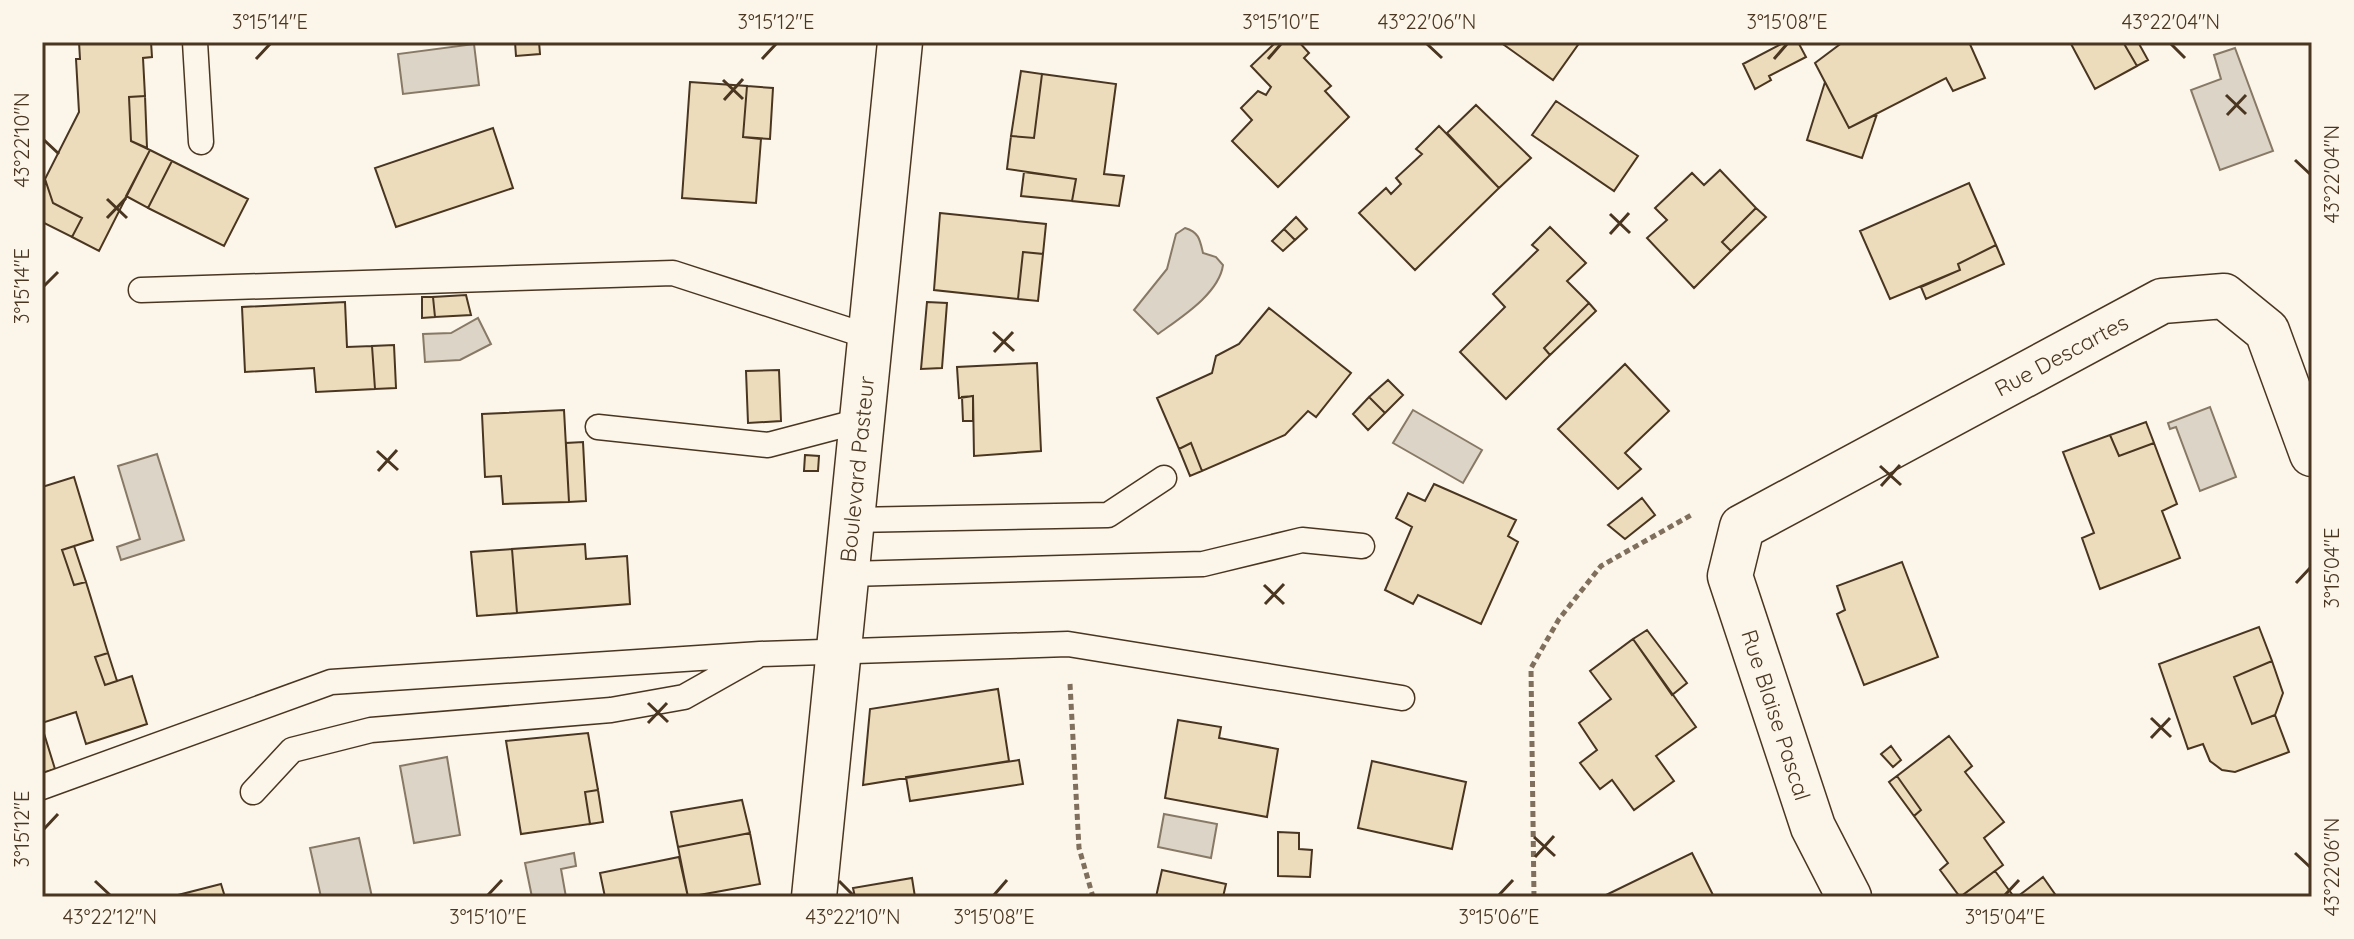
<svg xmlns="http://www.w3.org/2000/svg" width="2354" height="939" viewBox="0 0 2354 939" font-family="Quicksand,sans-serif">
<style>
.water{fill:#dcd4c6;stroke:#887966;stroke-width:2}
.building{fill:#ecdcbc;stroke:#4a3520;stroke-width:2}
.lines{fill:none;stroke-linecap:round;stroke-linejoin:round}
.service-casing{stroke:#4a3520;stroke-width:27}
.minor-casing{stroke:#4a3520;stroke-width:47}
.tertiary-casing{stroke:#4a3520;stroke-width:47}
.path{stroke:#7f6f5c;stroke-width:5;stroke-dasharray:6 4;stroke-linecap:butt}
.service{stroke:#fbf6e9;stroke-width:24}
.minor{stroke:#fbf6e9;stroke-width:44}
.tertiary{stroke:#fbf6e9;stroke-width:44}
.ticks{fill:none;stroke:#4a3520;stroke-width:3}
.labels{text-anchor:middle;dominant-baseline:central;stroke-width:6;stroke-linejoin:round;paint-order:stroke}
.street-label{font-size:22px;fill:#4a3520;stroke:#fbf6e9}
.neatline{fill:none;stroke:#4a3520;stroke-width:3}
.ticks-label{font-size:20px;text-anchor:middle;fill:#4a3520}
</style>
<rect width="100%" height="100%" fill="#fbf6e9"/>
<!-- water -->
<path class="water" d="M 474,44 L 479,85 L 403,94 L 398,54 Z
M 2235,48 L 2273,151 L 2220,170 L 2191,90 L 2221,79 L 2214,55 Z
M 1185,228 C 1199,232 1200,240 1203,253 L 1216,257 L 1223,265 C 1219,294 1180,318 1158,334 L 1134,310 L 1167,269 L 1176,234 Z
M 478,318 L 491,344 L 460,360 L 425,362 L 423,334 L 451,333 Z
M 2210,407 L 2236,477 L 2200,491 L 2176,427 L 2170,429 L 2168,423 Z
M 1413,410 L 1482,450 L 1463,483 L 1393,443 Z
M 157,454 L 184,540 L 121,560 L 117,547 L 140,539 L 118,466 Z
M 447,757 L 460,835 L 414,843 L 400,766 Z
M 1164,814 L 1217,824 L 1211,858 L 1158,847 Z
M 359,838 L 372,897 L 321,897 L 310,848 Z
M 574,853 L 576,866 L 561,869 L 566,897 L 532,897 L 525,863 Z"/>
<!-- building -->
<path class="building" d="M 79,42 L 151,42 L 152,57 L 143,58 L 145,96 L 129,97 L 131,141 L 150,150 L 99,251 L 72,237 L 82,218 L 53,203 L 45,179 L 79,112 L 76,59 L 80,59 Z
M 515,42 L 539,42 L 540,54 L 516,56 Z
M 1276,42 L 1299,42 L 1309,53 L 1304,58 L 1331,86 L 1325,91 L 1349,117 L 1278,187 L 1232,141 L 1252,120 L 1241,108 L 1258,91 L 1266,95 L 1271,87 L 1251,66 Z
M 1500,42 L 1580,42 L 1553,80 Z
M 1785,42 L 1798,42 L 1806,57 L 1769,76 L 1771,80 L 1755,89 L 1743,64 Z
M 1843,42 L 1969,42 L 1985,78 L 1953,91 L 1946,78 L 1849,128 L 1815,63 Z
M 2070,42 L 2123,42 L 2137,66 L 2095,89 Z
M 2123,42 L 2138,42 L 2148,60 L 2137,66 Z
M 1021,71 L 1042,74 L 1034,138 L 1011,136 Z
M 1042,74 L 1116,84 L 1104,174 L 1124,176 L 1119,206 L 1072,201 L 1076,179 L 1007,169 L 1011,136 L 1034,138 Z
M 690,82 L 747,86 L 743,137 L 761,139 L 756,203 L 682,198 Z
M 1825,82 L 1849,128 L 1877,114 L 1862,158 L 1807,140 Z
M 747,86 L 773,88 L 770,139 L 743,137 Z
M 145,96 L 147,148 L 131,141 L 129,97 Z
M 1556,101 L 1638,156 L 1614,191 L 1532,135 Z
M 1476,105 L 1531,158 L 1499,188 L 1447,133 Z
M 1439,126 L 1499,188 L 1415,270 L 1359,213 L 1386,188 L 1391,194 L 1401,184 L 1396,178 L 1422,154 L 1416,149 Z
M 493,128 L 513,188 L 396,227 L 375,168 Z
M 150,150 L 172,161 L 148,208 L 126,196 Z
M 172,161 L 248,199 L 224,246 L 148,208 Z
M 1720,170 L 1756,208 L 1722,242 L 1731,251 L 1694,288 L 1647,238 L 1667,220 L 1655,208 L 1692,173 L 1704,185 Z
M 1024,172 L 1076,179 L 1072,201 L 1021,196 Z
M 45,179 L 53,203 L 82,218 L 72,237 L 42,222 Z
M 1969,183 L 1996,245 L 1958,264 L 1960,270 L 1890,299 L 1860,231 Z
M 1756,208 L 1766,217 L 1731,251 L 1722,242 Z
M 940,213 L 1046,224 L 1043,254 L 1023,252 L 1018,299 L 934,290 Z
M 1296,217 L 1307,229 L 1295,240 L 1284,229 Z
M 1550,227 L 1586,263 L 1567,281 L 1589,303 L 1544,348 L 1550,355 L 1506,399 L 1460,352 L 1505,307 L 1493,294 L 1538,250 L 1532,245 Z
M 1284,229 L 1295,240 L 1283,251 L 1272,241 Z
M 1996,245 L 2004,264 L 1926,299 L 1921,287 L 1960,270 L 1958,264 Z
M 1023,252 L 1043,254 L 1038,301 L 1018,299 Z
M 466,295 L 471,315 L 435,317 L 433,297 Z
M 422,297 L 433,297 L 435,317 L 422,318 Z
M 345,302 L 347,347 L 372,346 L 375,389 L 316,392 L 314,368 L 245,372 L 242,307 Z
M 927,302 L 947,303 L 942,368 L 921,369 Z
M 1589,303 L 1596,311 L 1550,355 L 1544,348 Z
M 1269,308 L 1351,373 L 1316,417 L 1308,411 L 1285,435 L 1202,471 L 1191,443 L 1179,449 L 1157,398 L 1212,373 L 1216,356 L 1239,344 Z
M 394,345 L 396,388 L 375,389 L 372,346 Z
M 1037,363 L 1041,451 L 974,456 L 973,396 L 959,398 L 957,367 Z
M 1625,364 L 1669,411 L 1625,453 L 1641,469 L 1618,489 L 1558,429 Z
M 779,370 L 781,421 L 748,423 L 746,371 Z
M 1388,380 L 1403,395 L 1385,413 L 1369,397 Z
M 973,396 L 973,421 L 963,421 L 962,397 Z
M 1369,397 L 1385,413 L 1368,430 L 1353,414 Z
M 564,410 L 569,502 L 503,504 L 501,476 L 485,477 L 482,414 Z
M 2146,422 L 2154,443 L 2119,456 L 2110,435 Z
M 2110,435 L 2119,456 L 2154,443 L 2177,504 L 2162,511 L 2180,558 L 2100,589 L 2082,538 L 2094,533 L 2063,452 Z
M 583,442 L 586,501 L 569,502 L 566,443 Z
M 1191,443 L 1202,471 L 1190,476 L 1179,449 Z
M 805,455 L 819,456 L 818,471 L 804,471 Z
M 74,477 L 93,540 L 62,550 L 74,585 L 86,582 L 108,653 L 95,657 L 105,685 L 132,676 L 147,724 L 86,744 L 76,712 L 42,723 L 42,487 Z
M 1434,484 L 1516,520 L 1508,536 L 1518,542 L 1481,624 L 1418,595 L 1413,604 L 1385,590 L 1412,527 L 1396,518 L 1408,493 L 1425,501 Z
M 1642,498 L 1655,515 L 1625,539 L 1608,525 Z
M 585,544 L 586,559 L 627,556 L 630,604 L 517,613 L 512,549 Z
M 74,546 L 86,582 L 74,585 L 62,550 Z
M 512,549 L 517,613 L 477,616 L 471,552 Z
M 1902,562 L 1938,657 L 1864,685 L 1837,614 L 1845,610 L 1837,586 Z
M 2259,627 L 2272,661 L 2234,677 L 2252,724 L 2275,715 L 2289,752 L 2235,772 L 2222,770 L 2210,761 L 2203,744 L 2188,749 L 2159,664 Z
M 1647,630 L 1687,683 L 1672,695 L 1633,639 Z
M 1633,639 L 1696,727 L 1656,756 L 1674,781 L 1634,810 L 1612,780 L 1600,789 L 1580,763 L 1597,750 L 1579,723 L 1611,699 L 1590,671 Z
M 108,653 L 117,681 L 105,685 L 95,657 Z
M 2272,661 L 2283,693 L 2275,715 L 2252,724 L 2234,677 Z
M 998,689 L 1009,761 L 863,785 L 870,709 Z
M 1178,720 L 1221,727 L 1219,738 L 1278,749 L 1267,817 L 1165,798 Z
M 42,727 L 55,769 L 42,773 Z
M 588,733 L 598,790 L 585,792 L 590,824 L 521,834 L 506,741 Z
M 1949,736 L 1972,766 L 1965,772 L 2004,822 L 1984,838 L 2003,865 L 1960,897 L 1940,870 L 1948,863 L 1914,816 L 1921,810 L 1897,776 Z
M 1891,746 L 1901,760 L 1893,767 L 1881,754 Z
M 1019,760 L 1023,784 L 910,801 L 906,777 Z
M 1372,761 L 1466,782 L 1452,849 L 1358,828 Z
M 1897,776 L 1921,810 L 1914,816 L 1889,782 Z
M 598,790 L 603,822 L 590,824 L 585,792 Z
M 742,800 L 750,833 L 678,847 L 671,812 Z
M 1278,832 L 1299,833 L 1299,849 L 1312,850 L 1310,877 L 1278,876 Z
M 750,833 L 760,884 L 688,897 L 678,847 Z
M 1692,853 L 1714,897 L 1602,897 Z
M 679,857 L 688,897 L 605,897 L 600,873 Z
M 1162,870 L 1226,884 L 1223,897 L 1156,897 Z
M 1995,871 L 2014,897 L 1960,897 Z
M 2043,877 L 2057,897 L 2017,897 Z
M 912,878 L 915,897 L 855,897 L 853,888 Z
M 221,884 L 225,897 L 179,897 L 178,895 Z"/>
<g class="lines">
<!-- service casing -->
<g class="service-casing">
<path id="service" d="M 195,42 L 201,142
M 141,290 L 673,273 L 870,337
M 598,427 L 768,445 L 863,420
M 853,520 L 1108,515 L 1164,478
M 849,574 L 1203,564 L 1302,540 L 1362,546
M 42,787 L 331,682 L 760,654 L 1068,644 L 1402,698
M 253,792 L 292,750 L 371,730 L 611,710 L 684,697 L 755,657"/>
</g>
<!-- minor casing -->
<g class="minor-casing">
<g id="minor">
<path id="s1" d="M 1849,897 L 1813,827 L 1730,576 L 1742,527 L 2162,301 L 2224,296 L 2267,331 L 2312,454"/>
</g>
</g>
<!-- tertiary casing -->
<g class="tertiary-casing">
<g id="tertiary">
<path id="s2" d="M 814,897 L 900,42"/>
</g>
</g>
<!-- path -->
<path class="path" d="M 1070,684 L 1079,848 L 1093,897
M 1534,897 L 1531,668 L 1559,619 L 1601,566 L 1693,514"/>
<!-- service -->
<use href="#service" class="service"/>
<!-- minor -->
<use href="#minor" class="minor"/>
<!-- tertiary -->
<use href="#tertiary" class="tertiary"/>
</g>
<!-- ticks -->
<path class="ticks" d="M 1427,44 L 1442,58M 2171,44 L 2185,58M 256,59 L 270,44M 762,59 L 776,44M 1268,59 L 1281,44M 1774,59 L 1787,44M 723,80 L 743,99M 2226,95 L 2246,114M 724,100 L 743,79M 2227,115 L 2246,95M 44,140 L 59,154M 2295,160 L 2310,174M 107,199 L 127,218M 1610,214 L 1630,233M 107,218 L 126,198M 1610,234 L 1629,213M 44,286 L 58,272M 993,332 L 1014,351M 994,352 L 1013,332M 377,451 L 398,470M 1880,466 L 1901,485M 378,471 L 397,450M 1881,486 L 1900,465M 2296,583 L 2310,568M 1264,585 L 1284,604M 1265,604 L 1284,584M 648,703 L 668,722M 2151,718 L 2171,737M 648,723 L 667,703M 2151,738 L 2170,718M 44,829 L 58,814M 1534,837 L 1555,856M 2295,853 L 2310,867M 1535,857 L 1554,836M 95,881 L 110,895M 839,881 L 853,895M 488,895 L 502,880M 994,895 L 1007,880M 1499,895 L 1513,880M 2005,895 L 2019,880"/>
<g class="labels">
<!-- street labels -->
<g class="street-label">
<text stroke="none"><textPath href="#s1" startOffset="756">Rue Descartes</textPath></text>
<text stroke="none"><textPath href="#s2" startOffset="430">Boulevard Pasteur</textPath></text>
<text transform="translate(1776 715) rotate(72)">Rue Blaise Pascal</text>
</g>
</g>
<!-- border -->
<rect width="2354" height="939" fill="none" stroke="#fbf6e9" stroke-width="88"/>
<rect x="44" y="44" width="2266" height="851" class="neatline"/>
<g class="ticks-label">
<text x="270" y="29">3°15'14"E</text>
<text x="776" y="29">3°15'12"E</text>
<text x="1281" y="29">3°15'10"E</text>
<text x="1427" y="29">43°22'06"N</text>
<text x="1787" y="29">3°15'08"E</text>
<text x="2171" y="29">43°22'04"N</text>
<text transform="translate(22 140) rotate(-90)" y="7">43°22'10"N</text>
<text transform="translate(2332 174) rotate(-90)" y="7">43°22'04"N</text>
<text transform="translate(22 286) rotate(-90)" y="7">3°15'14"E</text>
<text transform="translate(2332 568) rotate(-90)" y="7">3°15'04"E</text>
<text transform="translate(22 829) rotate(-90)" y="7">3°15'12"E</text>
<text transform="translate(2332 867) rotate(-90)" y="7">43°22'06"N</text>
<text x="110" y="924">43°22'12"N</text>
<text x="488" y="924">3°15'10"E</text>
<text x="853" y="924">43°22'10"N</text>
<text x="994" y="924">3°15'08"E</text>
<text x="1499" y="924">3°15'06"E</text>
<text x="2005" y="924">3°15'04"E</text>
</g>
</svg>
